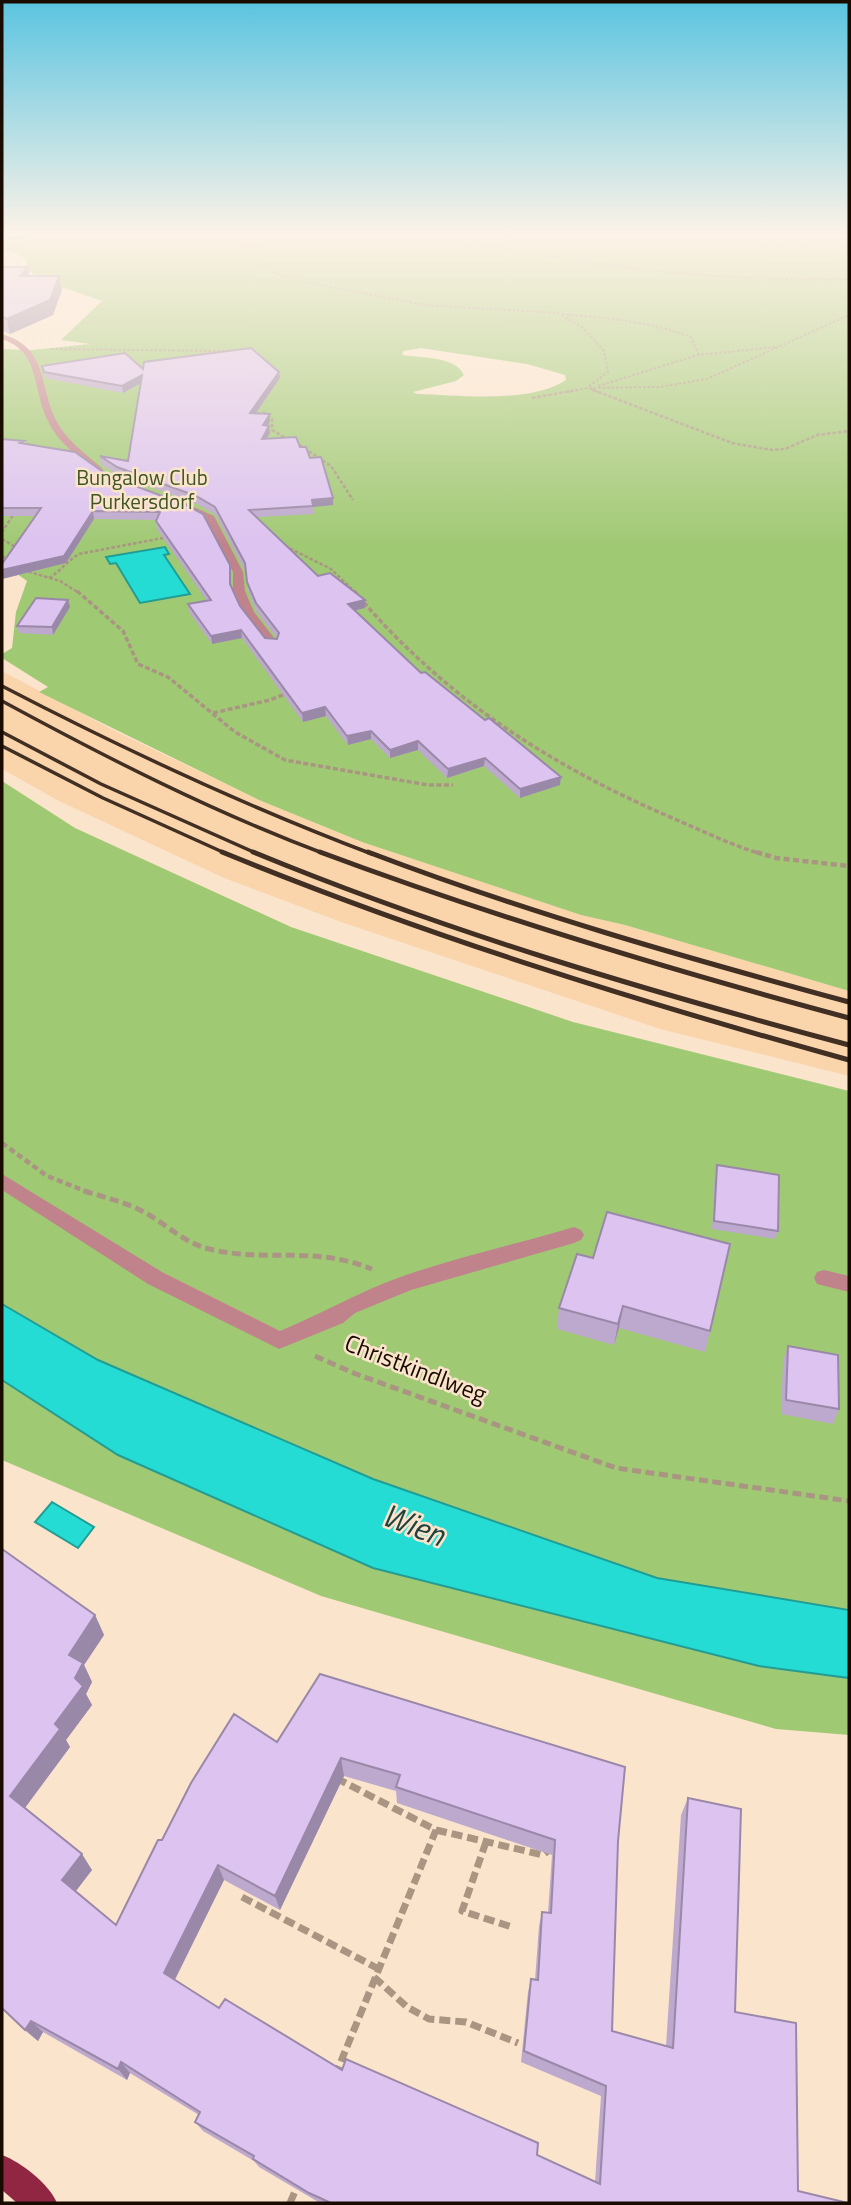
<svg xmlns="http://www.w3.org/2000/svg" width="851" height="2205" viewBox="0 0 851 2205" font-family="'Titillium Web',sans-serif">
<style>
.built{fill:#fad5ac}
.green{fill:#a0c974;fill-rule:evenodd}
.water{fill:#25dcd4;stroke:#229d94;stroke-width:2}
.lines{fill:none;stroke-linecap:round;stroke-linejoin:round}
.stream{stroke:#229d94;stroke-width:4.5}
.path-far5{stroke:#a99582;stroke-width:2;stroke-dasharray:2.5 2;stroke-linecap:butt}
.path-far4{stroke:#a99582;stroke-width:2.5;stroke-dasharray:3.5 2;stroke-linecap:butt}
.path-far3{stroke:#a99582;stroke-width:3.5;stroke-dasharray:5 2.5;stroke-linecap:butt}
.path-far2{stroke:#a99582;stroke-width:4.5;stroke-dasharray:6 3.5;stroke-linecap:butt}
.path-far1{stroke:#a99582;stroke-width:5;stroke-dasharray:9 4.5;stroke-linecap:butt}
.path{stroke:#a99582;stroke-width:7;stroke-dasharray:11 5;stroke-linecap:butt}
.minor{fill:#c0838c;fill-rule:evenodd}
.major{fill:#912642;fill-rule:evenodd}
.rail-far1{stroke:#402f22;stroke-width:3.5}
.rail{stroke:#402f22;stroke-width:5}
.wall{fill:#bda8ce;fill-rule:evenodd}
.shaded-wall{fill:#9a88a8}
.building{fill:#dcc3f0;stroke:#9a88a8;stroke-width:2;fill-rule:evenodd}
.labels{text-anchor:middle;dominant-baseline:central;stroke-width:5;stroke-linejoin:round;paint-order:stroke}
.far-park-label{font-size:21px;fill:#3e5524;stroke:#fbe4cc}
.street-label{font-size:24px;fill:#1a0b00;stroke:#fbe4cc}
.near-water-label{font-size:32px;font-style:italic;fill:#20423f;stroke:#fbe4cc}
</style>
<rect width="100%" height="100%" fill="#fbe4cc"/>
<!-- built -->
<path class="built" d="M 2,671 L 115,731 L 259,800 L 362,842 L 581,915 L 625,925 L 849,991 L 849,1076 L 660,1029 L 341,922 L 224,878 L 59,801 L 2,769 Z"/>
<!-- green -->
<path class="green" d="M 7,236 L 849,236 L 849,991 L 625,925 L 581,915 L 362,842 L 259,800 L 39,692 L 48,687 L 2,658 L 2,654 L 12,648 L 16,612 L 27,581 L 2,563 L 2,349 L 32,350 L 90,344 L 61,340 L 102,301 L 64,288 L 53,288 L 28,270 L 26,260 L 13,251 L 2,251 L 2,243 ZM 421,348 L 527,364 L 565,375 L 566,380 C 529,404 460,395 417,394 L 413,392 L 456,381 L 464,375 C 455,356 421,358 402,355 L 403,351 Z
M 2,781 L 75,828 L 291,927 L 573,1022 L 849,1091 L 849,1610 L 657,1578 L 373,1479 L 98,1360 L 2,1304 Z
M 2,1380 L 118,1455 L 373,1568 L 758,1666 L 849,1678 L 849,1735 L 776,1729 L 321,1596 L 2,1460 Z"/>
<!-- water -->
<path class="water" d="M 165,547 L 169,554 L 164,555 L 190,594 L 140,603 L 116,563 L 110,564 L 106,557 Z
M 2,1304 L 98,1360 L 373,1479 L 657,1578 L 849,1610 L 849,1678 L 759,1666 L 373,1568 L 118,1455 L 2,1380 Z
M 52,1502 L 94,1527 L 78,1548 L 35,1522 Z"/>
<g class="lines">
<!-- stream -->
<path class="stream" d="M 7,239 L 23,236"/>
<!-- path-far5 -->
<path class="path-far5" d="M 250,236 L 246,248 L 253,257 L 277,274 L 314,284 L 425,305 L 558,313 L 582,327 L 604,351 L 608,372 L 587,388
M 447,236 C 576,266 717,282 849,279
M 765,236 L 849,259
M 2,247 L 21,244 L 39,236
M 246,247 L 295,236
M 562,314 C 606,318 649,321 691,337 L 699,355
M 51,349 L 231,351
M 598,386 L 698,355 L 777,347
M 591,389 L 598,392
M 567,392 L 587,388 L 659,387 L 707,379 L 849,315"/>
<!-- path-far4 -->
<path class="path-far4" d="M 593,390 L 732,443 L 772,450 L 785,449 L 817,435 L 849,431
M 532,398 L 577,390
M 263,412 L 272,419 L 272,430 L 287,439
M 295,442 L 331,466 L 353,500
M 2,538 L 2,532 L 15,512
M 2,539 L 19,549
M 285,546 L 331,569 L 356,593
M 2,556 L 10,561
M 23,570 L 60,581 L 79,593
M 49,578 C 61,571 67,561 79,554 L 168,537"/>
<!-- path-far3 -->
<path class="path-far3" d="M 77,591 L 123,631 L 138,664 L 168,677 L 235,732 L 285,760 L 428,785 L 453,785
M 354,591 C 443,697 550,766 677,820 C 705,832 733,846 762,854
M 213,713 L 270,700 L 288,693"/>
<!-- path-far2 -->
<path class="path-far2" d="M 756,852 L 776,858 L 849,866
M 2,1143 L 47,1176 L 90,1193"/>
<!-- path-far1 -->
<path class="path-far1" d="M 84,1191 C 104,1197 125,1202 144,1212 C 166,1224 184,1243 209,1249 C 266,1263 312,1245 372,1269
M 315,1356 L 356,1374 L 616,1468 L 849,1501"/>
<!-- path -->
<path class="path" d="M 336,1778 L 436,1830 L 337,2071
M 436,1830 L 543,1855 L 549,1850
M 486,1842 L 462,1911 L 512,1927
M 242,1897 L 377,1968
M 374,1977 L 407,2007 L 429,2019 L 466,2022 L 518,2043
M 290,2203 L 296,2189"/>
<!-- minor -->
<path class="minor" d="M 2,334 C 49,348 38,385 57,422 C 67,441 87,455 103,469 L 103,473 L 97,473 C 79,457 58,443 48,421 C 32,389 41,352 2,339 Z
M 168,498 L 174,498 L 214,516 L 243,572 L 245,591 L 254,612 L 278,643 L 276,645 L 268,645 L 243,613 L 233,591 L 233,572 L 206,520 L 168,502 Z
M 2,1174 L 162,1272 L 280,1331 C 322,1314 360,1291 403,1276 C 458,1257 517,1244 574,1227 L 581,1230 L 584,1235 L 581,1240 L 574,1243 L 411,1290 L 355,1313 L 343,1323 L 279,1349 L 148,1284 L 2,1190 Z
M 824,1270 L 849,1276 L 849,1292 L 817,1284 L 814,1278 L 817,1272 Z"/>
<!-- major -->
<path class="major" d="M 2,2155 C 21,2162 49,2184 57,2203 L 17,2203 L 2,2190 Z"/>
<!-- rail-far1 -->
<path class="rail-far1" d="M 2,686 C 123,749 245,806 372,854
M 2,701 C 107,758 213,812 325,854
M 2,732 L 101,784 L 258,854
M 2,746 L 103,798 L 227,854"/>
<!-- rail -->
<path class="rail" d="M 222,852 C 427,936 636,1001 849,1060
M 253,852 C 447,932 647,991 849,1045
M 320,852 C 494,917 670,970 849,1018
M 368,852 C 525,912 687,958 849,1002"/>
</g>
<!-- wall -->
<path class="wall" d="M 2,267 L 29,276 L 59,276 L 62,290 L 53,315 L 10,334 L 3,331 L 2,332 Z
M 42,366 L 143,369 L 280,378 L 256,413 L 270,421 L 268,426 L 269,426 L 270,433 L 266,439 L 300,447 L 310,458 L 333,505 L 313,507 L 314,514 L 257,517 L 318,576 L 365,600 L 365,608 L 355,610 L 421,673 L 560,785 L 520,798 L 484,766 L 447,778 L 418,750 L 390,758 L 371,739 L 348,745 L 326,716 L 303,722 L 242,638 L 212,644 L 189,612 L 188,604 L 207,601 L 157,529 L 156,520 L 94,519 L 66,563 L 2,579 L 2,564 L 36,516 L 2,516 L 2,439 L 24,441 L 25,444 L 186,505 L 230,573 L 231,586 L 240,606 L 265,638 L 277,638 L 256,611 L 248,590 L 245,571 L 216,515 L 197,504 L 118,475 L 101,464 L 100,456 L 128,461 L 141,383 L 123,393 L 45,378 Z
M 68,600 L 70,607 L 53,635 L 19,633 L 17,626 Z
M 717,1165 L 778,1231 L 775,1239 L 712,1229 L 715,1173 Z
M 577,1254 L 710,1331 L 705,1352 L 619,1328 L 614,1345 L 557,1329 L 559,1308 Z
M 788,1346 L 839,1409 L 833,1424 L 781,1414 L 783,1360 Z
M 2,1549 L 95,1615 L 104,1635 L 84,1665 L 92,1682 L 86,1694 L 92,1705 L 66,1740 L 70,1747 L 25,1808 L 92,1870 L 75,1891 L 116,1925 L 162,1840 L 277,1742 L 320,1674 L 618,1841 L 612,2031 L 666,2046 L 681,1815 L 688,1798 L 735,2012 L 798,2191 L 848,2203 L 320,2203 L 259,2167 L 254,2161 L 203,2131 L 195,2122 L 199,2115 L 130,2073 L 127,2080 L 43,2032 L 38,2041 L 25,2030 ZM 344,1776 L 396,1791 L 397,1803 L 552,1855 L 548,1913 L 542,1912 L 539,1926 L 535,1980 L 531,1979 L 528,1992 L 521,2062 L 601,2096 L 595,2182 L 537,2155 L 342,2070 L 219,2008 L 175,1980 L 224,1880 L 280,1910 Z"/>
<!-- shaded-wall -->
<path class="shaded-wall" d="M 28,267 L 30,281 L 20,276 Z
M 59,276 L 62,290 L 53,315 L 10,334 L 7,319 Z
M 279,372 L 280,378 L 251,420 L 250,413 Z
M 142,375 L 143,382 L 123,393 L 122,386 Z
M 270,414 L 270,421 L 264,433 L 263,425 Z
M 269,426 L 270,433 L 262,446 L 262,439 Z
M 333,498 L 333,505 L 313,507 L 312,500 Z
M 93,511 L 94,519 L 66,563 L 2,579 L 2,570 Z
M 68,600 L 70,607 L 53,635 L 52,627 Z
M 365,600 L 365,608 L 349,612 L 348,604 Z
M 241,630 L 242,638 L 212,644 L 211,636 Z
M 325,707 L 326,716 L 303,722 L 302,713 Z
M 371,731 L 371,739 L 348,745 L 347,736 Z
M 418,741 L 418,750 L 390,758 L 390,750 Z
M 485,758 L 484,766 L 447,778 L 448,769 Z
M 561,777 L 560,785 L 520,798 L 520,789 Z
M 623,1306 L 619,1328 L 614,1345 L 618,1324 Z
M 95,1615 L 104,1635 L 84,1665 L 92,1682 L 86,1694 L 92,1705 L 66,1740 L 70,1747 L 21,1813 L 10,1796 L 55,1724 L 75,1678 L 69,1655 Z
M 341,1758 L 344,1776 L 280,1910 L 275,1896 Z
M 82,1854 L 92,1870 L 73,1895 L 62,1880 Z
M 218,1865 L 224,1880 L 172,1985 L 164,1973 Z
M 31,2021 L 43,2032 L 38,2041 L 25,2030 Z
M 121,2062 L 130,2073 L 127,2080 L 118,2069 Z"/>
<!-- building -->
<path class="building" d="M 2,267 L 28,267 L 20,276 L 59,276 L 50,300 L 7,319 L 2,317 Z
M 251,348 L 279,372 L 250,413 L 270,414 L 263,425 L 269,426 L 262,439 L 296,437 L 300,447 L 306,447 L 310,458 L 321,457 L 333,498 L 312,500 L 313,506 L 249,510 L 318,576 L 330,573 L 365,600 L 348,604 L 421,673 L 425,672 L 485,720 L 489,718 L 561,777 L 520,789 L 485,758 L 448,769 L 418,741 L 390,750 L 371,731 L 347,736 L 325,707 L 302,713 L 241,630 L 211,636 L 188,604 L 211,600 L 156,521 L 160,512 L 93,511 L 64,556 L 2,570 L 2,564 L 41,508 L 2,508 L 2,439 L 24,441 L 20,443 L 75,452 L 109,476 L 186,505 L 203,514 L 230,565 L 230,584 L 240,606 L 265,638 L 277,639 L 279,633 L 256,603 L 247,582 L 245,563 L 215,507 L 196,496 L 117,467 L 100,456 L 128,461 L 142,375 L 122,386 L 44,372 L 42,366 L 125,353 L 143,369 L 144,362 Z
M 36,598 L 68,600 L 52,627 L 17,626 Z
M 717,1165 L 779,1175 L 778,1231 L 714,1221 Z
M 607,1212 L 730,1244 L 710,1331 L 623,1306 L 618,1324 L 559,1308 L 577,1254 L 593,1258 Z
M 788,1346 L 838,1355 L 839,1409 L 786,1400 Z
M 2,1549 L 95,1615 L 69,1655 L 83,1663 L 75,1678 L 83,1686 L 55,1724 L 60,1729 L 10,1796 L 82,1854 L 62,1880 L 116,1925 L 158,1840 L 162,1840 L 191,1783 L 234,1714 L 277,1742 L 320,1674 L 625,1767 L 618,1841 L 612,2031 L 673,2048 L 688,1798 L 741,1809 L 735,2012 L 796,2023 L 798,2191 L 848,2203 L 331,2203 L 309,2193 L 253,2159 L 254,2156 L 195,2122 L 200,2112 L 121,2062 L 118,2069 L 31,2021 L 25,2030 L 2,2008 ZM 341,1758 L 400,1775 L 396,1787 L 555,1840 L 551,1913 L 542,1912 L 538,1980 L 531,1979 L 524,2051 L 606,2086 L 600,2184 L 537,2155 L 538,2143 L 346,2059 L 342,2070 L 225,1999 L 219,2008 L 164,1973 L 218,1865 L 275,1896 Z"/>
<!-- sky -->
<linearGradient id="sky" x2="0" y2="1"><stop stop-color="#5ac4e0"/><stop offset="0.43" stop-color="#fdf3e8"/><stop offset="1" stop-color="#fdf3e8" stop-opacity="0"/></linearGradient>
<rect width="851" height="545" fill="url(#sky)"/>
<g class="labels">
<!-- far-park labels -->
<g class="far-park-label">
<text x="142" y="477">Bungalow Club<tspan x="142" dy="24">Purkersdorf</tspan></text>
</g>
<!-- street labels -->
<g class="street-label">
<text transform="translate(416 1368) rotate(21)">Christkindlweg</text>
</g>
<!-- near-water labels -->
<g class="near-water-label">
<text transform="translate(414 1524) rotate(21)">Wien</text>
</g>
</g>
<!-- border -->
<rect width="851" height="2205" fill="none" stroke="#1a0b00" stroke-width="7"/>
</svg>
